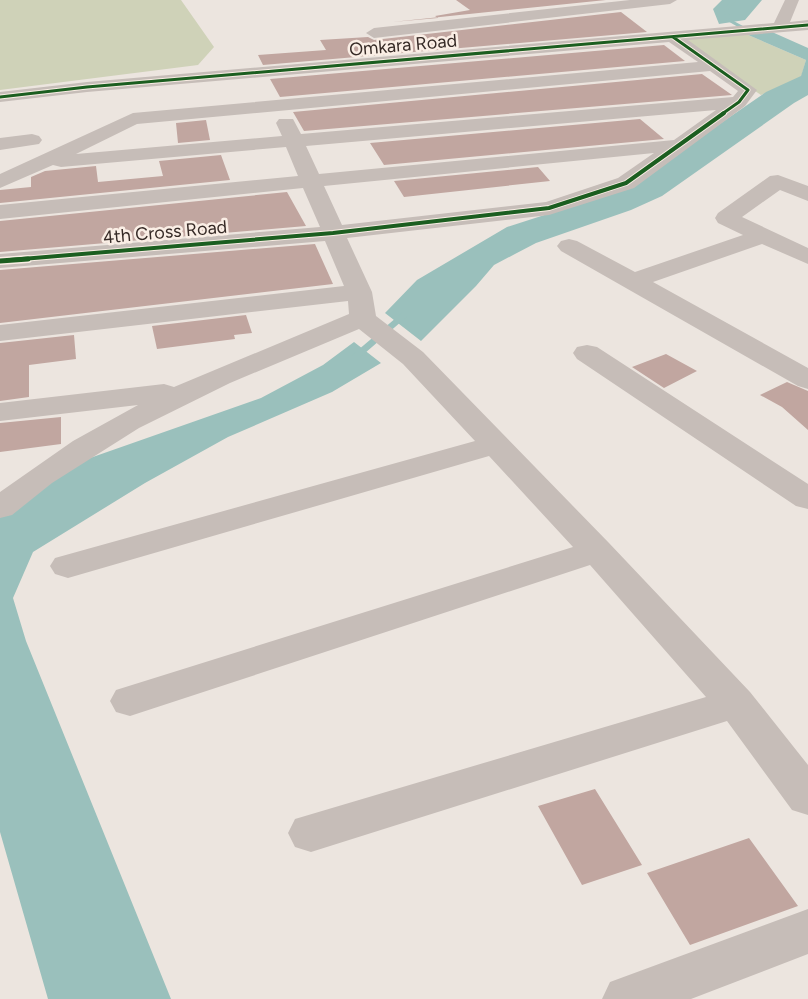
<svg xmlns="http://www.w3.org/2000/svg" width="808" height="999" viewBox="0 0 808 999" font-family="Figtree,sans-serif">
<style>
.green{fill:#cfd2b8}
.water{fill:#9ac0bc}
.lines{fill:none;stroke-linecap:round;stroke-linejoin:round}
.stream{fill:#9ac0bc;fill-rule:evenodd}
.building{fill:#c1a6a0}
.minor{fill:#c6bdb8;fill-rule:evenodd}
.cycleway-far2-casing{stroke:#faeee5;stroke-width:5}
.cycleway-far1-casing{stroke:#faeee5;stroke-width:6}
.cycleway-casing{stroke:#faeee5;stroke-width:8}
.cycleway-far2{stroke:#1b5e20;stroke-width:3}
.cycleway-far1{stroke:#1b5e20;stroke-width:4}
.cycleway{stroke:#1b5e20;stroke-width:5}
.labels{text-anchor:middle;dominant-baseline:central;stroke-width:5;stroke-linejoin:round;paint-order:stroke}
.far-street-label{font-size:18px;fill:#362a26;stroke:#faeee5}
</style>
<rect width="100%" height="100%" fill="#ece5df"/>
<!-- green -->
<path class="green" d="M 0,0 L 181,0 L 214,47 L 198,65 L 0,90 Z
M 746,34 L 806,60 L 801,77 L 761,95 L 678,39 Z"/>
<!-- water -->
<path class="water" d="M 722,0 L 762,0 L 745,20 L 719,24 L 713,9 Z
M 772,32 L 808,48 L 808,95 L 794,103 L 662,196 L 631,210 L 536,243 L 494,265 L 476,286 L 421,341 L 385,313 L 417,280 L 507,227 L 625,189 L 766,92 L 801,76 L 806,60 L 746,34 Z
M 354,342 L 381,363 L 332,392 L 228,437 L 145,483 L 33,552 L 13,598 L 26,641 L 171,999 L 48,999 L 0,832 L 0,517 L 11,505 L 90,458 L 261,398 L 323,365 Z"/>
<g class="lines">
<!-- stream -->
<path class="stream" d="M 732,0 L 737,0 L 728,9 L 730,19 L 754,32 L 754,34 L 750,34 L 726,20 L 724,9 Z
M 403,312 L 406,312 L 410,314 L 357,360 L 351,360 L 351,356 Z"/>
</g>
<!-- building -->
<path class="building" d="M 456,0 L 606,0 L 392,22 L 438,18 L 435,16 L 470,10 Z
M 621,12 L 647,32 L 263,65 L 258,55 L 326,50 L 320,40 L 368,37 L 374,40 Z
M 664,45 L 685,61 L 280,97 L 270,79 Z
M 702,74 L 732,95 L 304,131 L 293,112 Z
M 640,119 L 664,139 L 384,165 L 370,143 Z
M 206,120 L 210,140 L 178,143 L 176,123 Z
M 221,155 L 230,180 L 0,203 L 0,190 L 31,187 L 31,177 L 45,171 L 96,166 L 98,182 L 163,176 L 159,161 Z
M 538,167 L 550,181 L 404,197 L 394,181 Z
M 287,192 L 306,226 L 0,252 L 0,221 Z
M 315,244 L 333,284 L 0,323 L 0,270 Z
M 246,315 L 252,333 L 234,335 L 235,339 L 157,349 L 152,326 Z
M 74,335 L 76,359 L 29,365 L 29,397 L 0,401 L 0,343 Z
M 666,354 L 697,371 L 664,388 L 632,367 Z
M 787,382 L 808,391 L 808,430 L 782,407 L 760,395 Z
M 61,417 L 61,444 L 0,452 L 0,423 Z
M 595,789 L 642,865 L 582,885 L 538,806 Z
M 749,838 L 798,906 L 690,945 L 647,873 Z"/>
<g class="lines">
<!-- minor -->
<path class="minor" d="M 630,0 L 677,0 L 670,4 L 374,38 L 366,33 L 374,28 Z
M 785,0 L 799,0 L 790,22 L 808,20 L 808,30 L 688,40 L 757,90 L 745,106 L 634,188 L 549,215 L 347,238 L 372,292 L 376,316 L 423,352 L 609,543 L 750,692 L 808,765 L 808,815 L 792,810 L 727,721 L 311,852 L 295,847 L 288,833 L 295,819 L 706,697 L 590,565 L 130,716 L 116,712 L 110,701 L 116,690 L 573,547 L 489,456 L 68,578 L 55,574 L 50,566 L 55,558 L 475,441 L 403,364 L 359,329 L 230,383 L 139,428 L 52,483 L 12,515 L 0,518 L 0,492 L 73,441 L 138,405 L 0,421 L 0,403 L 164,384 L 174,387 L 349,314 L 348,301 L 0,341 L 0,325 L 344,286 L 325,241 L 0,268 L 0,254 L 320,227 L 303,188 L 0,219 L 0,205 L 298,176 L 286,147 L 61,167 L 53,165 L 0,188 L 0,174 L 133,113 L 698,62 L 669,42 L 87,92 L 0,102 L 0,92 L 87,82 L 774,23 ZM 710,71 L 738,91 L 733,97 L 301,134 L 293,119 L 279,119 L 276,123 L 282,136 L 76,154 L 137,124 ZM 716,110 L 674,140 L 319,174 L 306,146 ZM 654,153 L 618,178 L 546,202 L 342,225 L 324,186 Z
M 32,134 L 39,136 L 42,140 L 39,144 L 0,150 L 0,138 Z
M 778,175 L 808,186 L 808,201 L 780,190 L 742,217 L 808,248 L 808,264 L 762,244 L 653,282 L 808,368 L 808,389 L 798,386 L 561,251 L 557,246 L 561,241 L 569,239 L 577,241 L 635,272 L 743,235 L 718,223 L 715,218 L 718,213 L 770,176 Z
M 587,345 L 597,347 L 808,484 L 808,509 L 796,506 L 577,359 L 573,353 L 577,347 Z
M 808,909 L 808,954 L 691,999 L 602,999 L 610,982 Z"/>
<!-- cycleway-far2 casing -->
<g class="cycleway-far2-casing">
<path id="cycleway-far2" d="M 673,37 L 748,90 L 739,102 L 722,114
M 0,97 L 87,87 L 808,25"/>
</g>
<!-- cycleway-far1 casing -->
<g class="cycleway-far1-casing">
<path id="cycleway-far1" d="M 10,260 L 333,233 L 549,208 L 626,183 L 724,113"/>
</g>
<!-- cycleway casing -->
<g class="cycleway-casing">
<path id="cycleway" d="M 0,261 L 28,259"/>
</g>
<!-- cycleway-far2 -->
<use href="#cycleway-far2" class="cycleway-far2"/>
<!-- cycleway-far1 -->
<use href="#cycleway-far1" class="cycleway-far1"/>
<!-- cycleway -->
<use href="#cycleway" class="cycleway"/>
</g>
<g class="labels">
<!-- far-street labels -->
<g class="far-street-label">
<text transform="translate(403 45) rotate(-5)">Omkara Road</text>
<text transform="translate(165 232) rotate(-5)">4th Cross Road</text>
</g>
</g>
</svg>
